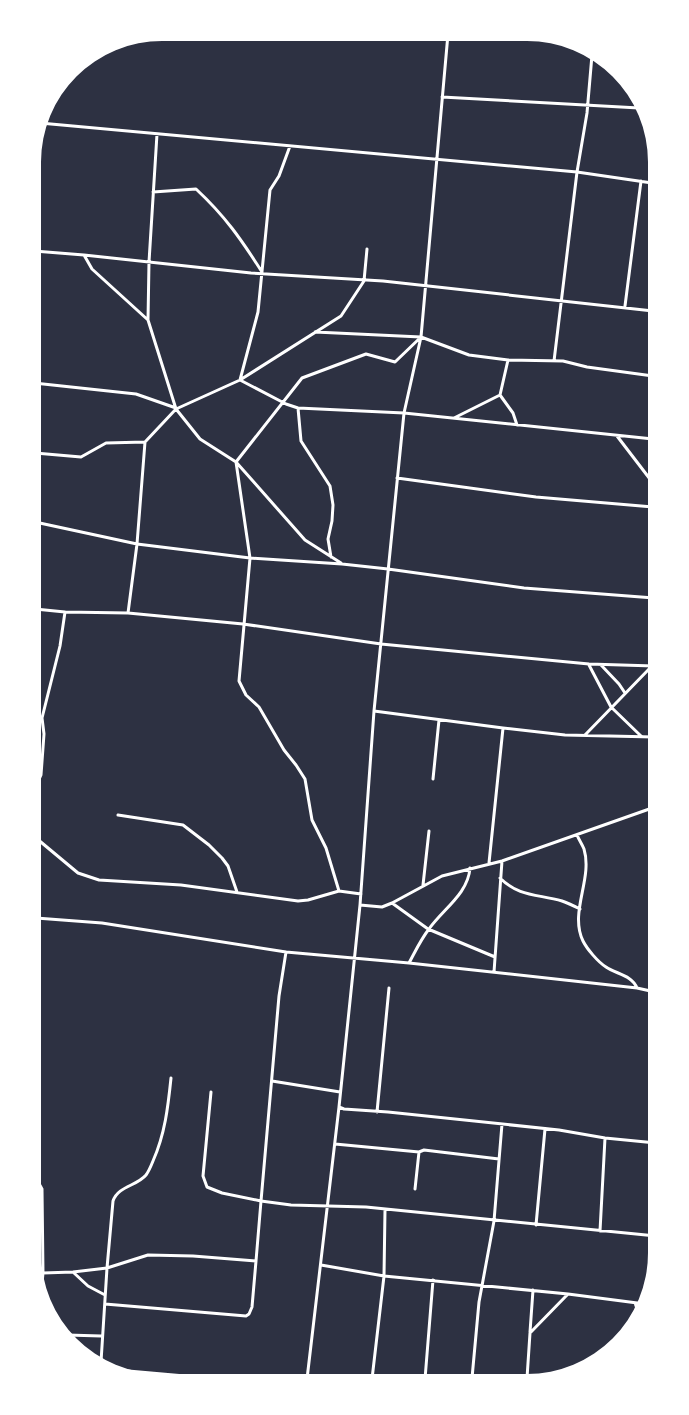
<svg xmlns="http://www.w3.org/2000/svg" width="689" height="1415" viewBox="0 0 689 1415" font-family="'Archivo Narrow',sans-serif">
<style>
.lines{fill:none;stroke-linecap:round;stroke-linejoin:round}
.minor{stroke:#fff;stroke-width:3}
</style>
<rect width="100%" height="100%" fill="#2d3142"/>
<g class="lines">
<!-- minor -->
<path class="minor" d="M 442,97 L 639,108
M 40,123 L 577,172 L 652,183
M 157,134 L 149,262 L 148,320 L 176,409 L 200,439 L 236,462 L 305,540 L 341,563
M 290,146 L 279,176 L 270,190 L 258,312 L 240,380 L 286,404 L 298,408 L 404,413 L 653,439
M 153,192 L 196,189 C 225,216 241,239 262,272
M 34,251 L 84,255 L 251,273 L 383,281 L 653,311
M 84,255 L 92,269 L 148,320
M 625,306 L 641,181
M 315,332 L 421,337 L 469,355 L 508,360 L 563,361 L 587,367 L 653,376
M 554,361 L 577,172 L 587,113 L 592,55
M 34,383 L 136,394 L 176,408
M 500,395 L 513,413 L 517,425
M 298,408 L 301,441 L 330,486 L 333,505 L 332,521 L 328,539 L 331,557
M 454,418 L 500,395 L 508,360
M 617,436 L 653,483
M 35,453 L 81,457 L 106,443 L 145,442
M 397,478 L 536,497 L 653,507
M 35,522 L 137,544 L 250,558 L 342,564 L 388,569 L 524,588 L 654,598
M 35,609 L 65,612 L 128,613 L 243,624 L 381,644 L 589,664 L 654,666
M 128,613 L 137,544 L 145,442 L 176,409 L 240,380 L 341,316 L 364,281 L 367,249
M 589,665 L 611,707 L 641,736
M 601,665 L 619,684 L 625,693
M 374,711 L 503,728 L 565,735 L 654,737
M 585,735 L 650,668
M 433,779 L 439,720
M 36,786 L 41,775 L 44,734 L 42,718 L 60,646 L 65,612
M 118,815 L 183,825 L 209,845 L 222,858 L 228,866 L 237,892
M 577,835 C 579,840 582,844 584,849 C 593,879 569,912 583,941 C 587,949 598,962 606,967 C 616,974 632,975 637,988
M 36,838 L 78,873 L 99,880 L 181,885 L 298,901 L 308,900 L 339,891 L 361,894
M 489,863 L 503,728
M 500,878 C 519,897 538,894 562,901 C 568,903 574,906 580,909
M 423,885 L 429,831
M 339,891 L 326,848 L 312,820 L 305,779 L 296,765 L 284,750 L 259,707 L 246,695 L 239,681 L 250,558 L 236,462 L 302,378 L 366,354 L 395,362 L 421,337 L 448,34
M 392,903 L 428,929 L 495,957
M 360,905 L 382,907 L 392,903 L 442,876 L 502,861 L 655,807
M 36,918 L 102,923 L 286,952 L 409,963 L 637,988 L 655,992
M 409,963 C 415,952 421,939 429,929 C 443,909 468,894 470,868
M 494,972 L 502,861
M 272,1081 L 340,1092
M 211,1092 L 203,1176 L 207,1187 L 222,1193 L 261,1201 L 279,996 L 286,952
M 339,1107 L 344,1109 L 388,1112 L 559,1130 L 605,1138 L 656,1143
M 377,1112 L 389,988
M 335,1144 L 419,1152
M 37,1180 L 42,1189 L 43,1273 L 41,1293
M 415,1189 L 419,1152 L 424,1150 L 499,1159
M 536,1225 L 545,1129
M 600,1231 L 605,1138
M 321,1265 L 384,1276 L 568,1294 L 645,1304
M 37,1271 L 43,1273 L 73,1272 L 107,1268 L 148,1255 L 193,1256 L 256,1261 L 261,1201 L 291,1205 L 366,1207 L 656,1236
M 74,1273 L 88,1286 L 105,1295
M 635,1303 L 639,1314
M 105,1304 L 246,1316 L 249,1314 L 252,1307 L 256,1261
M 530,1332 L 533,1290
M 67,1335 L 101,1336
M 101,1362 L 107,1268 L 113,1201 C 118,1186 137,1186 146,1175 C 149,1171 151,1166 153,1161 C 165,1134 168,1107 171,1078
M 117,1370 L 230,1380
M 472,1378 L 479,1302 L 494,1221 L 502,1124
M 527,1378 L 530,1333 L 568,1294
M 307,1379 L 339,1107 L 360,905 L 374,711 L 404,413 L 421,337
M 372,1379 L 384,1276 L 385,1210
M 425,1379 L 433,1280
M 145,1380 L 146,1373"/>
</g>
<!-- crop -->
<path d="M0 0H689V1415H0ZM162 41H527A121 121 0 0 1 648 162V1253A121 121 0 0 1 527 1374H162A121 121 0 0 1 41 1253V162A121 121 0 0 1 162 41Z" fill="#fff" fill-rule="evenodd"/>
</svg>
